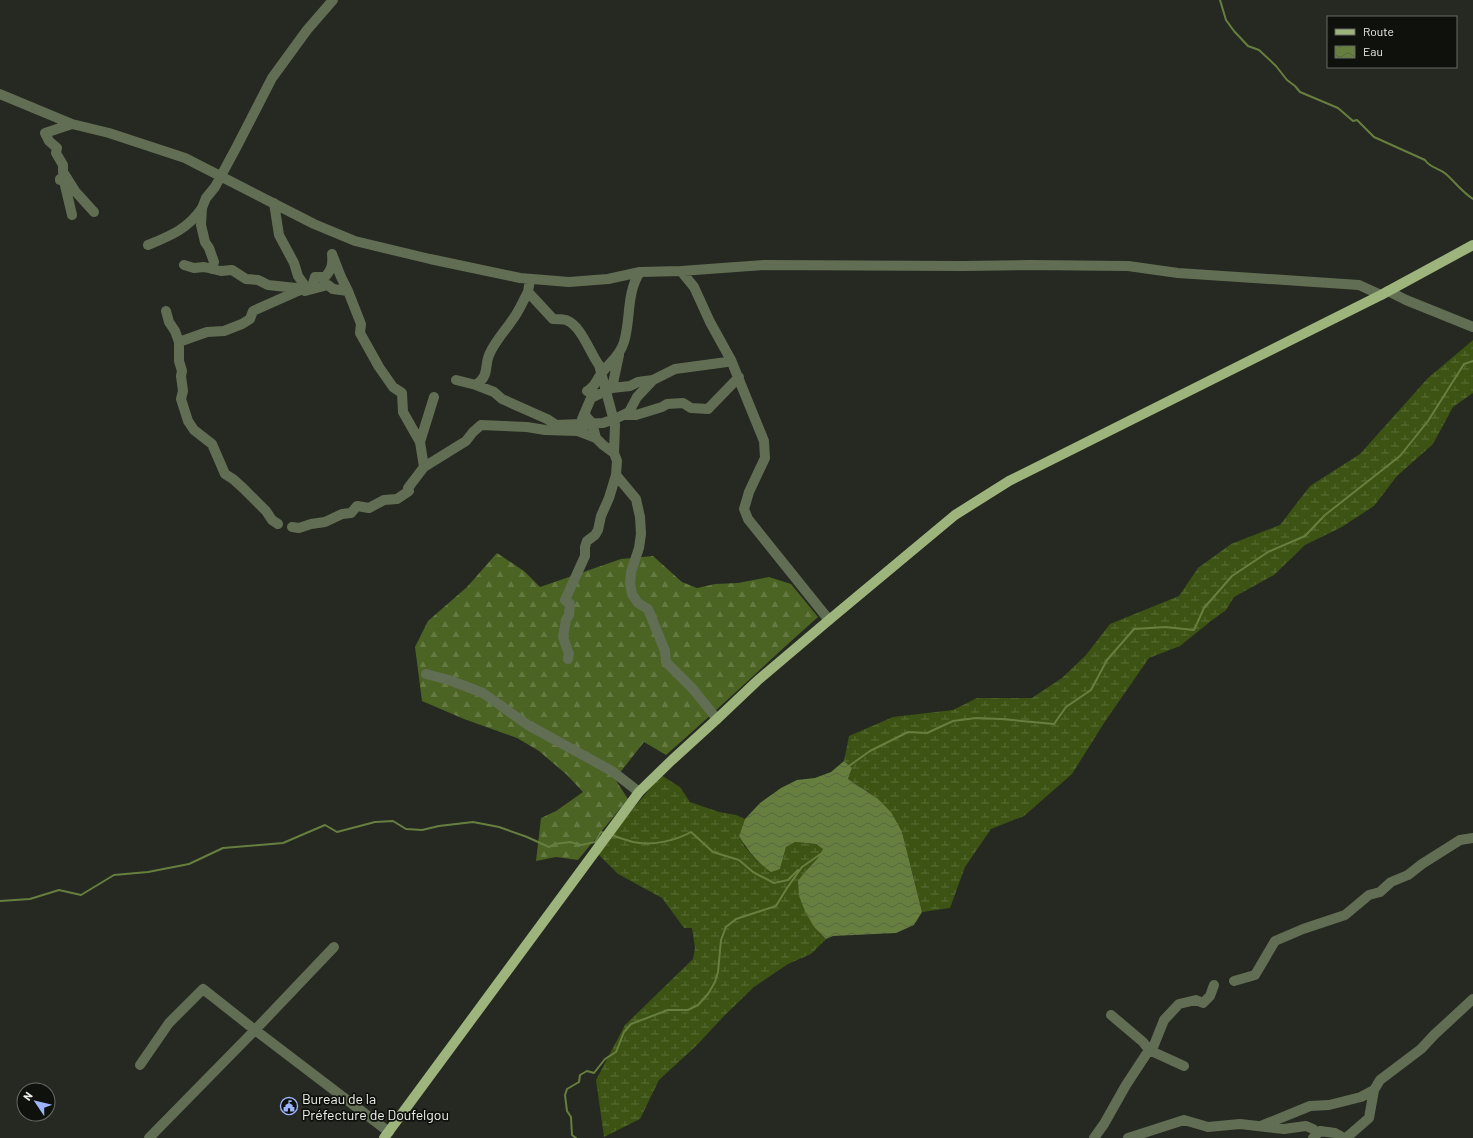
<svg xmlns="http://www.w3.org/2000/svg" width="1473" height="1138" viewBox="0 0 1473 1138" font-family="Barlow,sans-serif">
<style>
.forest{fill:url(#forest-firs)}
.wetland{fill:url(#wetland-marsh)}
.water{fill:url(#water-waves)}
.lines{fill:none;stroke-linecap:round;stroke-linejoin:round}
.stream{stroke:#667f3f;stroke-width:2}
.minor{stroke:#626e53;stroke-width:10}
.major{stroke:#9db57d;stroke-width:10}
.labels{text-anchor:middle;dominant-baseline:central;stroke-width:3.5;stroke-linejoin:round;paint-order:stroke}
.poi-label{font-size:14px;fill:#edf0eb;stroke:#0f110d;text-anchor:start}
</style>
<defs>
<pattern id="forest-firs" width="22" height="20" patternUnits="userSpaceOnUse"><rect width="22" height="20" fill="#4b6323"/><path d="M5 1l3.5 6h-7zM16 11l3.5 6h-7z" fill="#657a43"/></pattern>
<pattern id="wetland-marsh" width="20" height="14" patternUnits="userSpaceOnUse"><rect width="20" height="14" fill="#3d5313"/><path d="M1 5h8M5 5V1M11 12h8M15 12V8" fill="none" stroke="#596c36"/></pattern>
<pattern id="water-waves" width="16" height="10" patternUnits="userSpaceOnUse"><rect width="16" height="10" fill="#667f3f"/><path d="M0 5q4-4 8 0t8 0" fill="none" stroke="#586642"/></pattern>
</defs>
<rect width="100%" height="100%" fill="#252921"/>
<!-- forest -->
<path class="forest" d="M 497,553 L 524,571 L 540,587 L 621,559 L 653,556 L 682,582 L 697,588 L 715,584 L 738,583 L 769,577 L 791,584 L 818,617 C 767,662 718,710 666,755 L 644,742 L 615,779 L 628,799 L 578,860 L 556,857 L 536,861 L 541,818 L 556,811 L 583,792 L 567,775 L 539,751 L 517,738 L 464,719 L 422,701 L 415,647 L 428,621 L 467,587 Z"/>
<!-- wetland -->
<path class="wetland" d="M 1473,340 L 1473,393 L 1453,407 L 1433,444 L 1397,476 L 1374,506 L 1340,528 L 1305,545 L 1274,575 L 1234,597 L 1226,610 L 1211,621 L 1180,646 L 1149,658 L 1104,723 L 1072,774 L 1024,816 L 991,829 L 965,867 L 950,908 L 922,912 L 902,832 L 870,793 L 848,779 L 852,768 L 844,761 L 849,736 L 893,717 L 953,710 L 977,698 L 1032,698 L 1062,678 L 1086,655 L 1110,624 L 1179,596 L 1198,568 L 1231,544 L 1280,525 L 1310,486 L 1360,454 L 1428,378 Z
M 661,775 L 680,787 L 690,802 L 719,812 L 736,815 L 745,819 L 739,836 L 745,847 L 758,862 L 780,869 L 786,847 L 795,842 L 816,844 L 823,849 L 817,859 L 804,873 L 799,896 L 814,927 L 826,939 L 811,954 L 788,964 L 754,987 L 725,1015 L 696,1046 L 659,1080 L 640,1119 L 604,1137 L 596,1080 L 625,1025 L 693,959 L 695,948 L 692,928 L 684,928 L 662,898 L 618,874 L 597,853 Z"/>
<!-- water -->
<path class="water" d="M 844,761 L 852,768 L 848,779 L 877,798 L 891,812 L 902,832 L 922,912 L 914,925 L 896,933 L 833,936 L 826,939 L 814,927 L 805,911 L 799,896 L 798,881 L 804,873 L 817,859 L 823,849 L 816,844 L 795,842 L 786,847 L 780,869 L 771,872 C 757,862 748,851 739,836 L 745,819 L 760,803 L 781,788 L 797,780 L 815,778 L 831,772 Z"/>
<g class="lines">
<!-- stream -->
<path class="stream" d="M 1220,0 L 1226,20 L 1234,31 L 1248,46 L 1259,50 L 1276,66 L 1287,80 L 1295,86 L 1300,92 L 1338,108 L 1353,121 L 1357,120 L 1374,137 L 1425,160 C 1430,168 1439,168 1446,174 C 1455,182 1462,192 1473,199
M 849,766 L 870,751 L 908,732 L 927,733 L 953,721 L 976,718 L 1001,719 L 1054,724 L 1066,707 L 1091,690 L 1107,660 L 1134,629 L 1165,627 L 1194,630 L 1204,608 L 1232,576 L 1268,552 L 1305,536 L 1325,515 L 1400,456 L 1428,421 L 1464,364 L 1473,361
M 612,835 C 619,838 626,840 633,842 C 652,846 675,841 691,832 L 713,852 L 739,860 L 753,872 L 774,883 L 788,880 L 798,870
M 0,901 L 30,899 L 59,890 L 81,895 L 114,875 L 148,872 L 189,864 L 223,848 L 283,843 L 325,825 L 337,832 L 375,822 L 393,821 L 406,829 L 422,830 L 439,826 L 473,822 L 499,827 L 527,837 L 549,847 L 555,844 L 570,842 L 581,845 L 595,842 L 601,832 L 604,833
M 576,1138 L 572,1135 L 571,1117 L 567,1111 L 565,1095 L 567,1089 L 579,1082 L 580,1075 L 587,1071 L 594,1073 L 605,1059 L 616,1052 L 624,1032 L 631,1024 L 668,1010 L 688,1010 L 698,1005 L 708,994 L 715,982 L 718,972 L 721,940 L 726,927 L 736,919 L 776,906 L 787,888 L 802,867 L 822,853"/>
<!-- minor -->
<path class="minor" d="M 0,94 L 72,124 L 109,133 L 185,158 L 314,224 L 355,241 L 430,259 L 520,278 L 569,282 L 608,279 L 640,272 L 681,271 L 694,287 L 710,322 L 731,360 L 764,441 L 765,458 L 749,492 L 744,509 L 748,519 L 829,620
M 72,124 L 45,133 L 49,141 L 57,148 L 56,153 L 63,165 L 63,172 L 75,191 L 94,212
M 60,179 L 60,180 L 64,181 L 72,215
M 274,203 L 279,235 L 294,263 L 298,276 L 305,286 L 305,291
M 148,245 C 170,236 188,229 202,208
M 184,265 L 194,268 L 204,267 L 221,271 L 232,270 L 246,279 L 258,280 L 268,285 L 296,288 L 298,291 L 301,289 L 305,291 L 328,285 L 333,289 L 348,291 L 361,324 L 360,333 L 379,367 L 393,387 L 402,393 L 403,412 L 420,442
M 212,269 L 214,262 L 209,248 L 205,242 L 201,225 L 202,208 L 206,198 L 215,187 L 236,148 L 272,78 L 307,30 L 333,0
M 681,271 L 764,265 L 963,266 L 1029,265 L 1128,266 L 1178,273 L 1359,285 L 1381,295
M 530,279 L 528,292 L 553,319 C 557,319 562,319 566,320 C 581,325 590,353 599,365 L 615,425 L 614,453
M 305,291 L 312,286 L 315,277 L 325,277 C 332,269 333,264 332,254 L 341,277 L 348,291
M 1388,291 L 1406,300 L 1473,327
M 166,311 L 169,322 L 175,331 L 179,342 L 179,361 L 182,371 L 181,376 L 183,391 L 181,399 L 188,421 L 194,430 L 212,444 L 225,474 L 233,479 L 243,488 L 266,511 L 272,520 L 278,524
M 179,342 L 207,332 L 224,331 L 242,324 L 250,319 L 253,311 L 298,291
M 456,380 L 476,385 L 494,392 L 502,399 L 547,419 L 556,425 L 603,423 L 617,418 L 629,412 L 637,397 L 653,380
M 476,385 C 490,375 484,367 489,355 C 495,341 505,331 513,319 C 519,311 523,301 528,292
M 612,388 L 619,355
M 587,391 C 594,388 596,381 601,374 C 609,363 620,356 624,342 C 631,319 626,293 640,272
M 621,416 L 624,415 L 636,415 L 662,407 L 667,404 L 683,403 L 691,408 L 708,409 L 739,377
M 582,419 L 591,398 L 612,388 L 630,386 L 638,382 L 653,380 L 675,369 L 727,362 L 731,360
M 424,467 L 466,441 L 473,432 L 481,425 L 527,427 L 545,430 L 578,431 L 596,438
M 616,475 L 636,499 L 640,517 L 641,534 L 639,548 L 631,572 L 630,584 L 632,594 L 638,603 L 648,609 L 665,651 L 666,662 L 693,689 L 717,719
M 292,527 L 299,528 L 311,524 L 325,522 L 342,514 L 351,513 L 357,506 L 369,508 L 384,500 L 397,499 L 409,491 L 408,488 L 424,467 L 420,442 L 434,397
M 568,659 L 569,654 L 563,637 L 566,620 L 569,615 L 570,604 L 565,600 L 585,556 L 585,547 L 587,541 L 595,535 L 598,530 L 601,516 L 609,498 L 616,475 L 617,461 L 614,453 L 603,445 L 596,438 L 592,423 L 584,414
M 426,674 L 449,680 L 483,693 L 528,725 L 612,771 L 639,792
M 1234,981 L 1255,975 L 1275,941 L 1303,929 L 1345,915 L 1369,895 L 1380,892 L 1391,882 L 1408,875 L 1422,864 L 1460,840 L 1473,838
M 1111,1015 L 1143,1042 L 1149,1050 L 1184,1066
M 140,1065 L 169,1023 L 203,989 L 255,1030 L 389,1132
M 1261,1126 L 1310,1106 L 1329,1105 L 1361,1097 L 1374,1090
M 149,1138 L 255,1030 L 334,947
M 1094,1138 L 1104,1124 L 1126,1085 L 1149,1050 L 1154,1045 L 1164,1020 L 1179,1004 L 1196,1000 L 1203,1003 L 1210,996 L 1214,985
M 1128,1138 L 1184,1120 L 1208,1127 L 1240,1124 L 1284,1129 L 1306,1126 L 1313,1129
M 1313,1138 L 1320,1131 L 1335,1133 L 1344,1138
M 1346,1138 L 1369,1118 L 1374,1090 L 1380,1080 L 1421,1049 L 1434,1035 L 1473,999"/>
<!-- major -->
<path class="major" d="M 384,1138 L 639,792 L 672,760 L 717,719 L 757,681 L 829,620 L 955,515 L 1009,481 L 1381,295 L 1473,245"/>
</g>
<!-- icons -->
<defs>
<g id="civic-ring" transform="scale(0.9)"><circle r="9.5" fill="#0f110d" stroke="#9cb4fd" stroke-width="1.5"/><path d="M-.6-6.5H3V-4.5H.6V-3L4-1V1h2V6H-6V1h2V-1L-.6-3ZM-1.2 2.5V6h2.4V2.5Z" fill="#9cb4fd"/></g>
</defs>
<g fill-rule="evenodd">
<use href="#civic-ring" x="289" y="1106"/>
</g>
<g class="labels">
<!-- poi labels -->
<g class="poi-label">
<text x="302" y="1098">Bureau de la<tspan x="302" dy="16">Préfecture de Doufelgou</tspan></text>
</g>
</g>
<!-- legend -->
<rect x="1327" y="16" width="130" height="52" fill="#0f110d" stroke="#686a66"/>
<rect x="1335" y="29" width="20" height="6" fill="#9db57d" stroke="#686a66"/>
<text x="1363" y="36" font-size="12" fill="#edf0eb">Route</text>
<rect x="1335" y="46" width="20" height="12" fill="url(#water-waves)" stroke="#686a66"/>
<text x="1363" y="56" font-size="12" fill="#edf0eb">Eau</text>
<!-- north arrow -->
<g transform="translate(36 1102) rotate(305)"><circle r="19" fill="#0f110d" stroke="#686a66"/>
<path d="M0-3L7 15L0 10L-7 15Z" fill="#9cb4fd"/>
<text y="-6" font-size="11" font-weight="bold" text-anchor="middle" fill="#edf0eb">N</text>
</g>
</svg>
